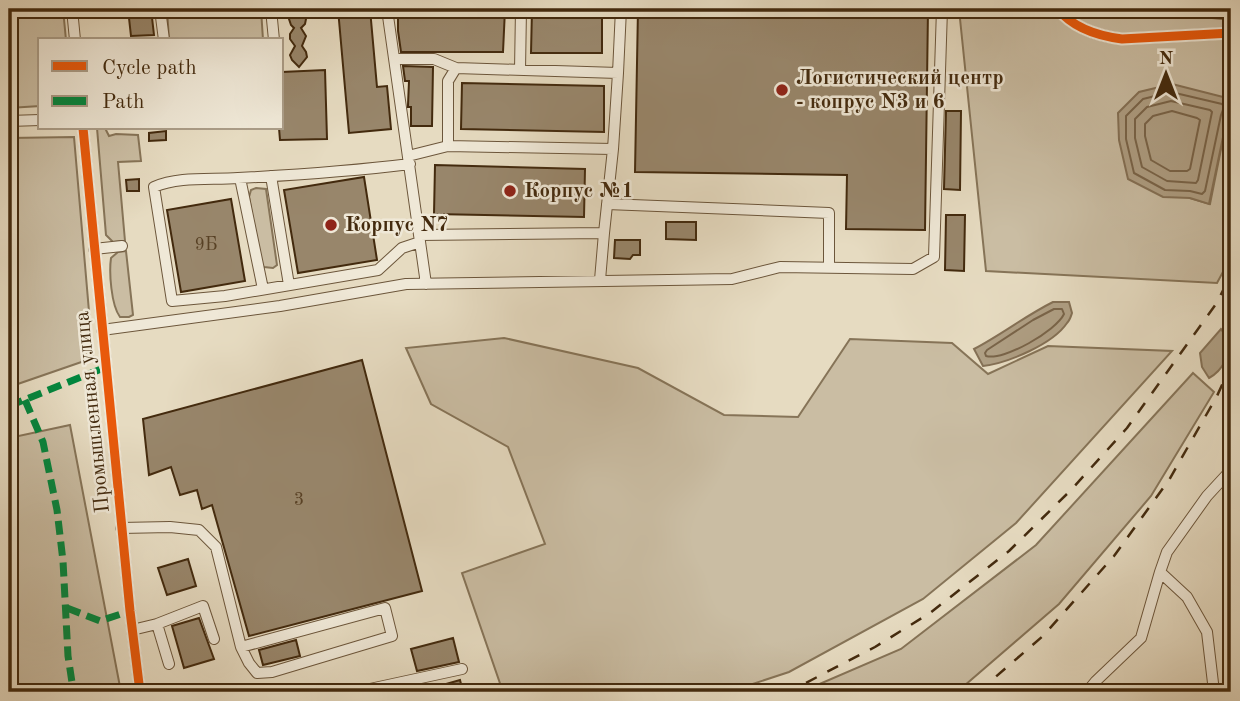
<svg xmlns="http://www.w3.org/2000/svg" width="1240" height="701" viewBox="0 0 1240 701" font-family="'Old Standard TT',serif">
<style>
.green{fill:#cabda3;stroke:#867458;stroke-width:2;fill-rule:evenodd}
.water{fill:#af9f84;stroke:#847055;stroke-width:2}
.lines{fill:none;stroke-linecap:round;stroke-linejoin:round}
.shore{stroke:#796449;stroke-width:2}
.building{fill:#98866b;stroke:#432a0e;stroke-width:2}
.minor-casing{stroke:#6c563b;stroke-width:12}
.minor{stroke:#efe8d7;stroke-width:10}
.rail{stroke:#432a0e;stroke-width:2.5;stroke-dasharray:12 12;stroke-linecap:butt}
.quiet{stroke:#00873e;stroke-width:7;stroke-dasharray:14 7;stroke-linecap:butt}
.cycleway-casing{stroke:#efe8d7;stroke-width:13}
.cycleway{stroke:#e8590c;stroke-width:9}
.poi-dot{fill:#8f2418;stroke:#efe8d7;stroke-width:2.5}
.labels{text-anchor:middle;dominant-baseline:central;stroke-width:5;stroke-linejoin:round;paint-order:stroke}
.number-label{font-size:18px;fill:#584125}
.poi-label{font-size:21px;font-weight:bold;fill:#432a0e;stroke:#efe8d7;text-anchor:start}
.street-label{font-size:21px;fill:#432a0e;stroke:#efe8d7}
</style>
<rect width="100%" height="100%" fill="#e6dbc1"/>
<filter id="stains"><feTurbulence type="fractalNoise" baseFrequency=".00286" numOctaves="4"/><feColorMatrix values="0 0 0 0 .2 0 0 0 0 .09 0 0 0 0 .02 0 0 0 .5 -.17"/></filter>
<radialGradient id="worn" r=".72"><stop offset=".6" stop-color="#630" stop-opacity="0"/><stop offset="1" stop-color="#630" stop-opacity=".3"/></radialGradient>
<!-- green -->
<path class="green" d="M 9,9 L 63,9 L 66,40 L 40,40 L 40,106 L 9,108 Z
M 167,9 L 261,9 L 263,40 L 169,40 Z
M 959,9 L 1089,9 L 1165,13 L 1231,20 L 1231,257 L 1217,283 L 986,271 ZM 1231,99 L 1210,204 L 1190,198 Z
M 97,128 L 105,128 L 109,136 L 116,134 L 138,135 L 141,161 L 118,162 L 125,241 L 113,242 L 106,235 Z
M 74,137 L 93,358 L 9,387 L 9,138 Z
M 256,188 L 266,189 L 277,265 L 273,268 L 264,267 L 260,262 L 249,197 L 251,190 Z
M 126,251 L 133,315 L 129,317 L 120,317 C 111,305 109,272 111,258 L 118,252 Z
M 504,338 L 638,368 L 724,415 L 798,417 L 850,339 L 952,343 L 988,374 L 1048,346 L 1172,351 L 1016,523 L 923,599 L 789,672 L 728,692 L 503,692 L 462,573 L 545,544 L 508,447 L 431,404 L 406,348 Z
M 1193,373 L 1214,392 L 1151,496 L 1059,604 L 957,692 L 801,692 L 901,649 L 1036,545 Z
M 70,425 L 121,692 L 9,692 L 9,438 Z"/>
<!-- water -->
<path class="water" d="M 1172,84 L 1231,99 L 1209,204 L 1190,198 L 1163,197 L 1128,179 L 1119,140 L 1118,113 L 1139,92 Z
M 1053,302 L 1069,302 L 1072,313 C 1071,316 1070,320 1067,323 C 1053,344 1008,363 983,366 L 974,349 C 1001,335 1025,316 1053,302 Z
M 1221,329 C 1222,330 1227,338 1228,339 C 1232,354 1222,371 1209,378 L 1202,367 L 1200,353 Z"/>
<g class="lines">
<!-- shore -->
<path class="shore" d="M 1171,92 L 1222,104 L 1224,107 L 1221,115 L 1205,191 L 1202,194 L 1190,191 L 1165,190 L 1134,173 L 1126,139 L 1126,116 L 1143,99 Z
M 1171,101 L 1210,110 L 1212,112 L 1198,180 L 1196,183 L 1167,181 L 1142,167 L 1135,138 L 1135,119 L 1147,107 Z
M 1172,111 L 1197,118 L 1200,120 L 1190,169 L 1187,171 L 1170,171 L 1151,160 L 1145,136 L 1145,124 L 1153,116 Z
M 1054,309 L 1062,309 L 1064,314 C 1056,331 1004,361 986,356 L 985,353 L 987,350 L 1033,320 Z"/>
</g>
<!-- building -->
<path class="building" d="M 128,9 L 151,9 L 154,35 L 131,36 Z
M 338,9 L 370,9 L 377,87 L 387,86 L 391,129 L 349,133 Z
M 398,9 L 505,9 L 503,52 L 401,52 L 398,31 Z
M 532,9 L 602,9 L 602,53 L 531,53 Z
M 638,9 L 928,9 L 925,230 L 846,229 L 847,175 L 635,172 Z
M 296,12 L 303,14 L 306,19 L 305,24 L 301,28 L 306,36 L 302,46 L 306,52 L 307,57 L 299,67 L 292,60 L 290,55 L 295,46 L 290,39 L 290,34 L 294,28 L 291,25 L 289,19 L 291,14 Z
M 403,66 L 433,67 L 432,126 L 411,126 L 411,107 L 408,107 L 408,105 L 409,81 L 405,81 Z
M 325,70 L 327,139 L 280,140 L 279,128 L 282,128 L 282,72 Z
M 462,83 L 604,86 L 604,132 L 461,129 Z
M 946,111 L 961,111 L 960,190 L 944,189 Z
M 166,131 L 166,140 L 149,141 L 149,133 Z
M 435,165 L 585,169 L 584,217 L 434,214 Z
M 364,177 L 377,260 L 298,273 L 284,190 Z
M 139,179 L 139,191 L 127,191 L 126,180 Z
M 231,199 L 245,281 L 181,292 L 167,210 Z
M 946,215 L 965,215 L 964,271 L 945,270 Z
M 666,222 L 696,222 L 696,240 L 666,239 Z
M 615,240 L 640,240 L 640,255 L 633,255 L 630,259 L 614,258 Z
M 362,360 L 422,591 L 249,636 L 212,505 L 202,509 L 197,490 L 180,495 L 171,467 L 149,475 L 143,419 Z
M 188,559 L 196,586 L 167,595 L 158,568 Z
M 199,618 L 214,659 L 184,668 L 172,626 Z
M 453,638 L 459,662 L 417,671 L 411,649 Z
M 296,640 L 300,656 L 263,665 L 259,650 Z
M 460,680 L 463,692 L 425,692 L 425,690 Z"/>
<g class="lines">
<!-- minor casing -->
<g class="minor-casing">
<path id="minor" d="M 72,9 L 75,40
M 160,9 L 164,40
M 271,9 L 274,40
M 387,9 L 426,284
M 1058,9 C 1073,28 1099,36 1122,39 L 1231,33
M 394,59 L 434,59 L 456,68
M 520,70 L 521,9
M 618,73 L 621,9
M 9,121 L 40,120
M 83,128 L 130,611 L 140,692
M 448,146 L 448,81 L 456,68 L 618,73 L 613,149
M 408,156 L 448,146 L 613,149 L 604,233
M 410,164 C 353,171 296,175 238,178 C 211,180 179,176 154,187 L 172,301 L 225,296 L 378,270 L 402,248 L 420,242
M 271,176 L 289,285
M 240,178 L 263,289
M 607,204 L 829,213 L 829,268
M 419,235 L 604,233 L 600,280
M 94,249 L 122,246
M 102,330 L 280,306 L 406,284 L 732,279 L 780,267 L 913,269 L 934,257 L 942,9
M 121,528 L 170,527 L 199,530 L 216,547 L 241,647 L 385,608 L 392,636 L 272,672 L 257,673 L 249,663 L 241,647
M 157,624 L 169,664
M 132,630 L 157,624 L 203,606 L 214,639
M 356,692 L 462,669
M 1087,692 L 1096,681 L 1141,638 L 1160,572
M 1213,692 L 1213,683 L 1207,632 L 1187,597 L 1160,572 L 1167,552 L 1207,496 L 1231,470"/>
</g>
<!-- minor -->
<use href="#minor" class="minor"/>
<!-- rail -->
<path class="rail" d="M 784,692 L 796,688 L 875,647 L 930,613 L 1009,551 L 1071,490 L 1127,428 L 1216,304 L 1231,275
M 978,692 L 1043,636 L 1114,556 L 1169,480 L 1217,396 L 1231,365"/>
<!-- quiet -->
<path class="quiet" d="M 25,400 L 43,442 L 57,510 L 63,561 L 68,656 L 73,689
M 9,406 L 106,367
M 67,608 L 100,621 L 130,611"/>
<!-- cycleway casing -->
<g class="cycleway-casing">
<path id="cycleway" d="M 1058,9 C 1073,28 1099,36 1122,39 L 1231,33
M 83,128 L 130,611 L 140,692"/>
</g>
<!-- cycleway -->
<use href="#cycleway" class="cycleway"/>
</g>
<!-- markers -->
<g class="poi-dot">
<circle cx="782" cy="90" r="7"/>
<circle cx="510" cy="191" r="7"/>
<circle cx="331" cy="225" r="7"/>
</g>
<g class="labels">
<!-- number labels -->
<g class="number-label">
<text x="206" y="245">9Б</text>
<text x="299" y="500">3</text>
</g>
<!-- poi labels -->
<g class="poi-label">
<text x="796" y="78">Логистический центр<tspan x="796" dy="24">- копрус N3 и 6</tspan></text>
<text x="524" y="191">Корпус №1</text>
<text x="345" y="225">Корпус N7</text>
</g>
<!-- street labels -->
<g class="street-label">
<text transform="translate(93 412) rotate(-96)">Промышленная улица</text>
</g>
</g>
<!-- margin -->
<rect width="1240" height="701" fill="none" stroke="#e6dbc1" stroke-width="35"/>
<rect x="10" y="10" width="1219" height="680" fill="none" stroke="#432a0e" stroke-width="3.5"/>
<rect x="18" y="18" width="1205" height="666" fill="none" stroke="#432a0e" stroke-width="2"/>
<!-- legend -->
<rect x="38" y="38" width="245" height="91" fill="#efe8d7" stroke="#aa9c87" stroke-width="2"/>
<rect x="52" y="61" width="35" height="10" fill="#e8590c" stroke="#aa9c87" stroke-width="2"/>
<text x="102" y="74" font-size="21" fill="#432a0e">Cycle path</text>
<rect x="52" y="96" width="35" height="10" fill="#00873e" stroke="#aa9c87" stroke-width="2"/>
<text x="102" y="108" font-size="21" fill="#432a0e">Path</text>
<!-- north arrow -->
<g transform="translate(1166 74)" stroke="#efe8d7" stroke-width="5" paint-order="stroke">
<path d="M0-5L12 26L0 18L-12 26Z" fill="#432a0e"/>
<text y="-10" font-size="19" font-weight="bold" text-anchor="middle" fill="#432a0e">N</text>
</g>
<rect width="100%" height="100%" filter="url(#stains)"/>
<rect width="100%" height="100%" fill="url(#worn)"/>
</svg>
